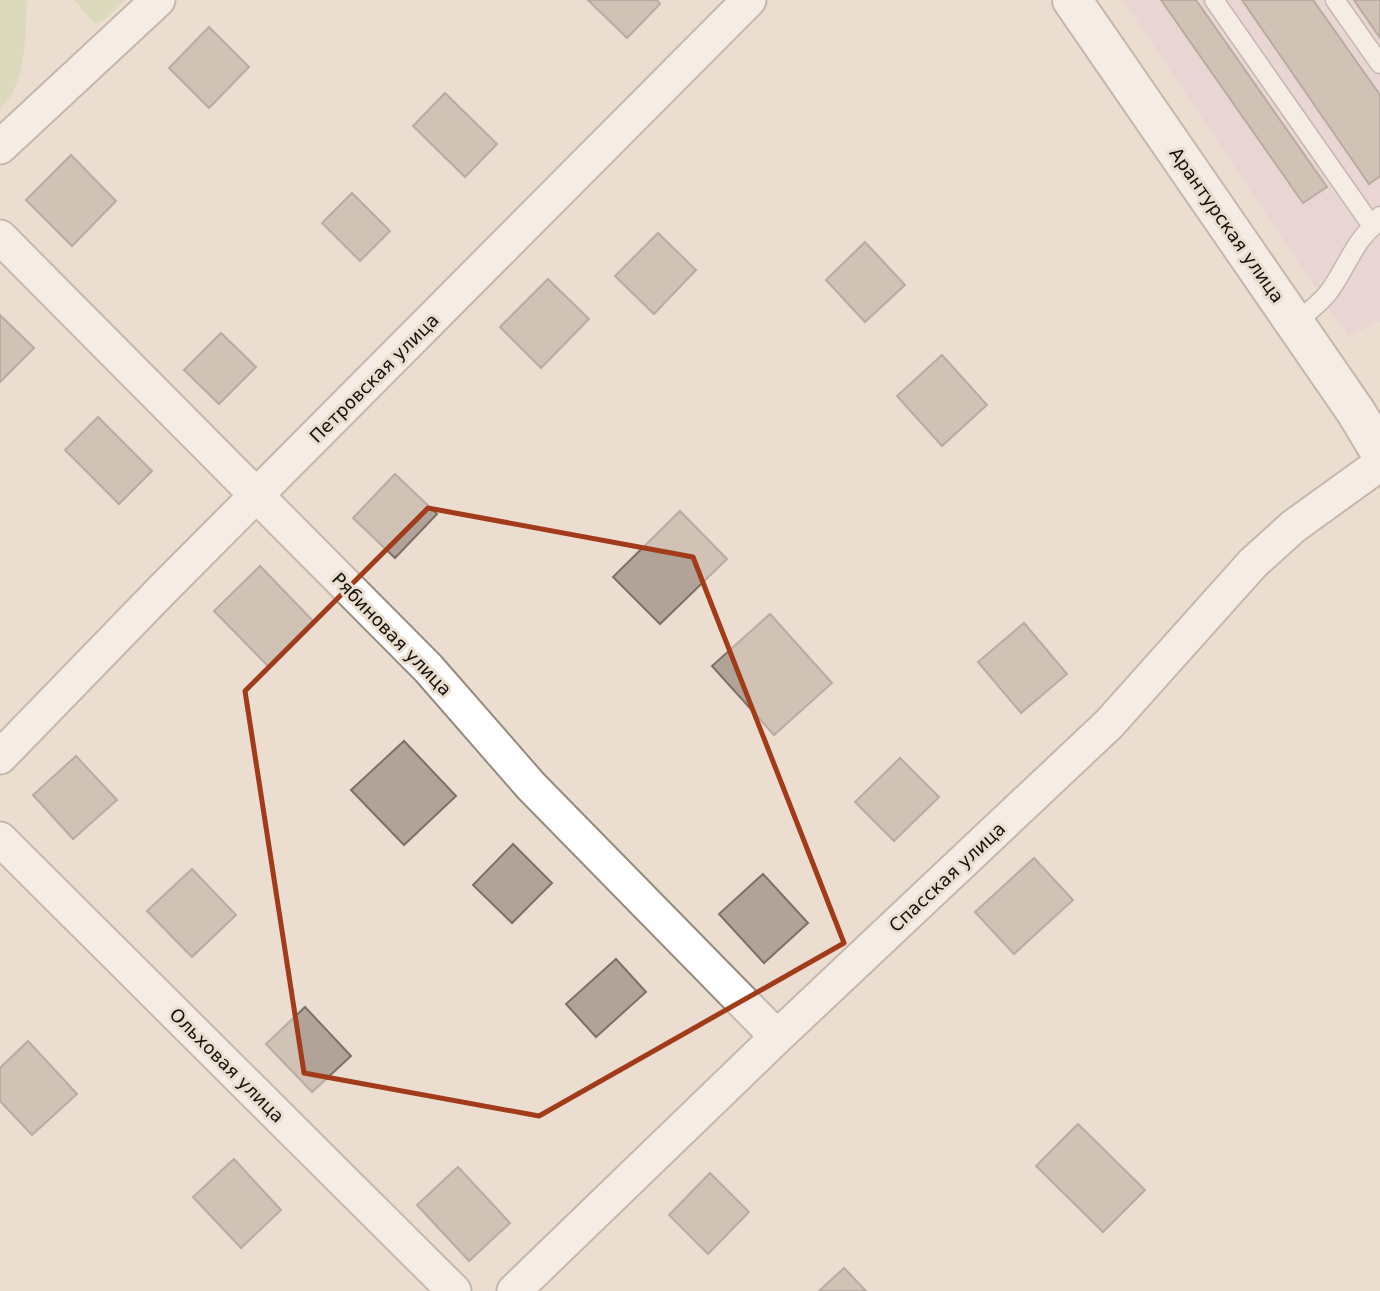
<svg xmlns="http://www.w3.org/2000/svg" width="1380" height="1291" viewBox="0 0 1380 1291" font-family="'DejaVu Sans',sans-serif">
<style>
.industrial{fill:#e6ced9}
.green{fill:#c8d8a5}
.building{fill:#b1a397;stroke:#7d7065;stroke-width:2}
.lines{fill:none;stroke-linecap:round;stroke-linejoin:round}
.lane-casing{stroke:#978a7e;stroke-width:21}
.street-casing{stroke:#978a7e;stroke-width:37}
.secondary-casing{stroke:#978a7e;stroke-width:42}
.lane{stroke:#fff;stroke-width:18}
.street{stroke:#fff;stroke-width:33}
.secondary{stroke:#fff;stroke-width:38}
.marked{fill:none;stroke:#a23b1a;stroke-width:5;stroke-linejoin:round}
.labels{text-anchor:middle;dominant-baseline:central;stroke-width:6;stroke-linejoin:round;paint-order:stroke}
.street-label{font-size:18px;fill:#15110c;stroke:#ebddd0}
</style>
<rect width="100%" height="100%" fill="#ebddd0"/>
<!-- industrial -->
<path class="industrial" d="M 1123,0 L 1380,0 L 1380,321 L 1348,337 Z"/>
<!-- green -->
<path class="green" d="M 0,0 L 27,0 C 25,33 27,86 0,109 Z
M 74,0 L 125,0 L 108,17 L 95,24 Z"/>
<!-- building -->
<path class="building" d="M 588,0 L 657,0 L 660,4 L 627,38 Z
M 1161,0 L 1196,0 L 1327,187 L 1303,203 Z
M 1242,0 L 1313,0 L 1380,95 L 1380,176 L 1369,184 Z
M 1354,0 L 1380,0 L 1380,38 Z
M 209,27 L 249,67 L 209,108 L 169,68 Z
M 445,93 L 497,144 L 465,177 L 413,126 Z
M 71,155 L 116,201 L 72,246 L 26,200 Z
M 352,193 L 390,231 L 360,261 L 322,223 Z
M 658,233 L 696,270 L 654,314 L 615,276 Z
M 865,242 L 905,285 L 865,322 L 826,280 Z
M 548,279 L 589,319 L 541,368 L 500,327 Z
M 0,315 L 34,348 L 0,382 Z
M 221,333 L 256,367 L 219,404 L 184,370 Z
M 942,355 L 987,405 L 942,446 L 897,396 Z
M 98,417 L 152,471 L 119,504 L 65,450 Z
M 395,474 L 437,514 L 395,558 L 353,518 Z
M 680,511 L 727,559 L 660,624 L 613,577 Z
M 260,566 L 314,622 L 268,666 L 214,611 Z
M 770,614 L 832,683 L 774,735 L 712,666 Z
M 1024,623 L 1067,674 L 1021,713 L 978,662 Z
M 404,741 L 456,796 L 404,845 L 351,790 Z
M 76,756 L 117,800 L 73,839 L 33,795 Z
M 900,758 L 939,797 L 894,841 L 855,802 Z
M 513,844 L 552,883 L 512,923 L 473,885 Z
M 1034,858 L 1073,900 L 1014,954 L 975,912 Z
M 192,869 L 236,915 L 192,957 L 147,911 Z
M 763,874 L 808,923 L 764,963 L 719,914 Z
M 616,959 L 646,992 L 596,1037 L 566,1004 Z
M 305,1007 L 351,1056 L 312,1092 L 266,1044 Z
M 28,1041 L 77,1094 L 32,1135 L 0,1101 L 0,1068 Z
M 1078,1124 L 1145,1190 L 1103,1232 L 1036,1166 Z
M 234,1159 L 281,1210 L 241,1248 L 193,1197 Z
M 458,1167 L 510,1223 L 469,1261 L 417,1205 Z
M 710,1173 L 749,1212 L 708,1254 L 669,1215 Z
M 844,1268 L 866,1291 L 819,1291 Z"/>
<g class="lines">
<!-- lane casing -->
<g class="lane-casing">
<path id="lane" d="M 1214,0 L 1372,226 L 1380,216
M 1335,0 L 1380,64
M 1295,323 C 1306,314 1319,304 1328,293 C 1346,270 1355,237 1380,221"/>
</g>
<!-- street casing -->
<g class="street-casing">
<path id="street" d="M 0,147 L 158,0
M 0,237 L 428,668 L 531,786 L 777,1037
M 0,757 L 163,589 L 749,0
M 0,839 L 454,1291
M 514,1291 L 777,1037 L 1109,724 L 1253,563 L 1294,526 L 1380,464"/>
</g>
<!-- secondary casing -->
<g class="secondary-casing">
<path id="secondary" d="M 1072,0 L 1356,412 L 1380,452"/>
</g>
<!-- lane -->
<use href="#lane" class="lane"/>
<!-- street -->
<use href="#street" class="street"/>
<!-- secondary -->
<use href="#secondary" class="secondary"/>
</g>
<!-- marked area -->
<path d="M0 0H1380V1291H0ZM 428,508 L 693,557 L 844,943 L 539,1116 L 304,1073 L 245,691 Z" fill="#ebddd0" fill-opacity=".55" fill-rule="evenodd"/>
<path class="marked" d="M 428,508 L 693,557 L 844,943 L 539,1116 L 304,1073 L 245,691 Z"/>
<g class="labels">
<!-- street labels -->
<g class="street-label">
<text transform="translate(1227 225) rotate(55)">Арантурская улица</text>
<text transform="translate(374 378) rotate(-45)">Петровская улица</text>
<text transform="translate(392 634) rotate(46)">Рябиновая улица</text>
<text transform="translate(947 877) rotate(-43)">Спасская улица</text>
<text transform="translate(227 1065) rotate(45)">Ольховая улица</text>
</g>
</g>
</svg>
